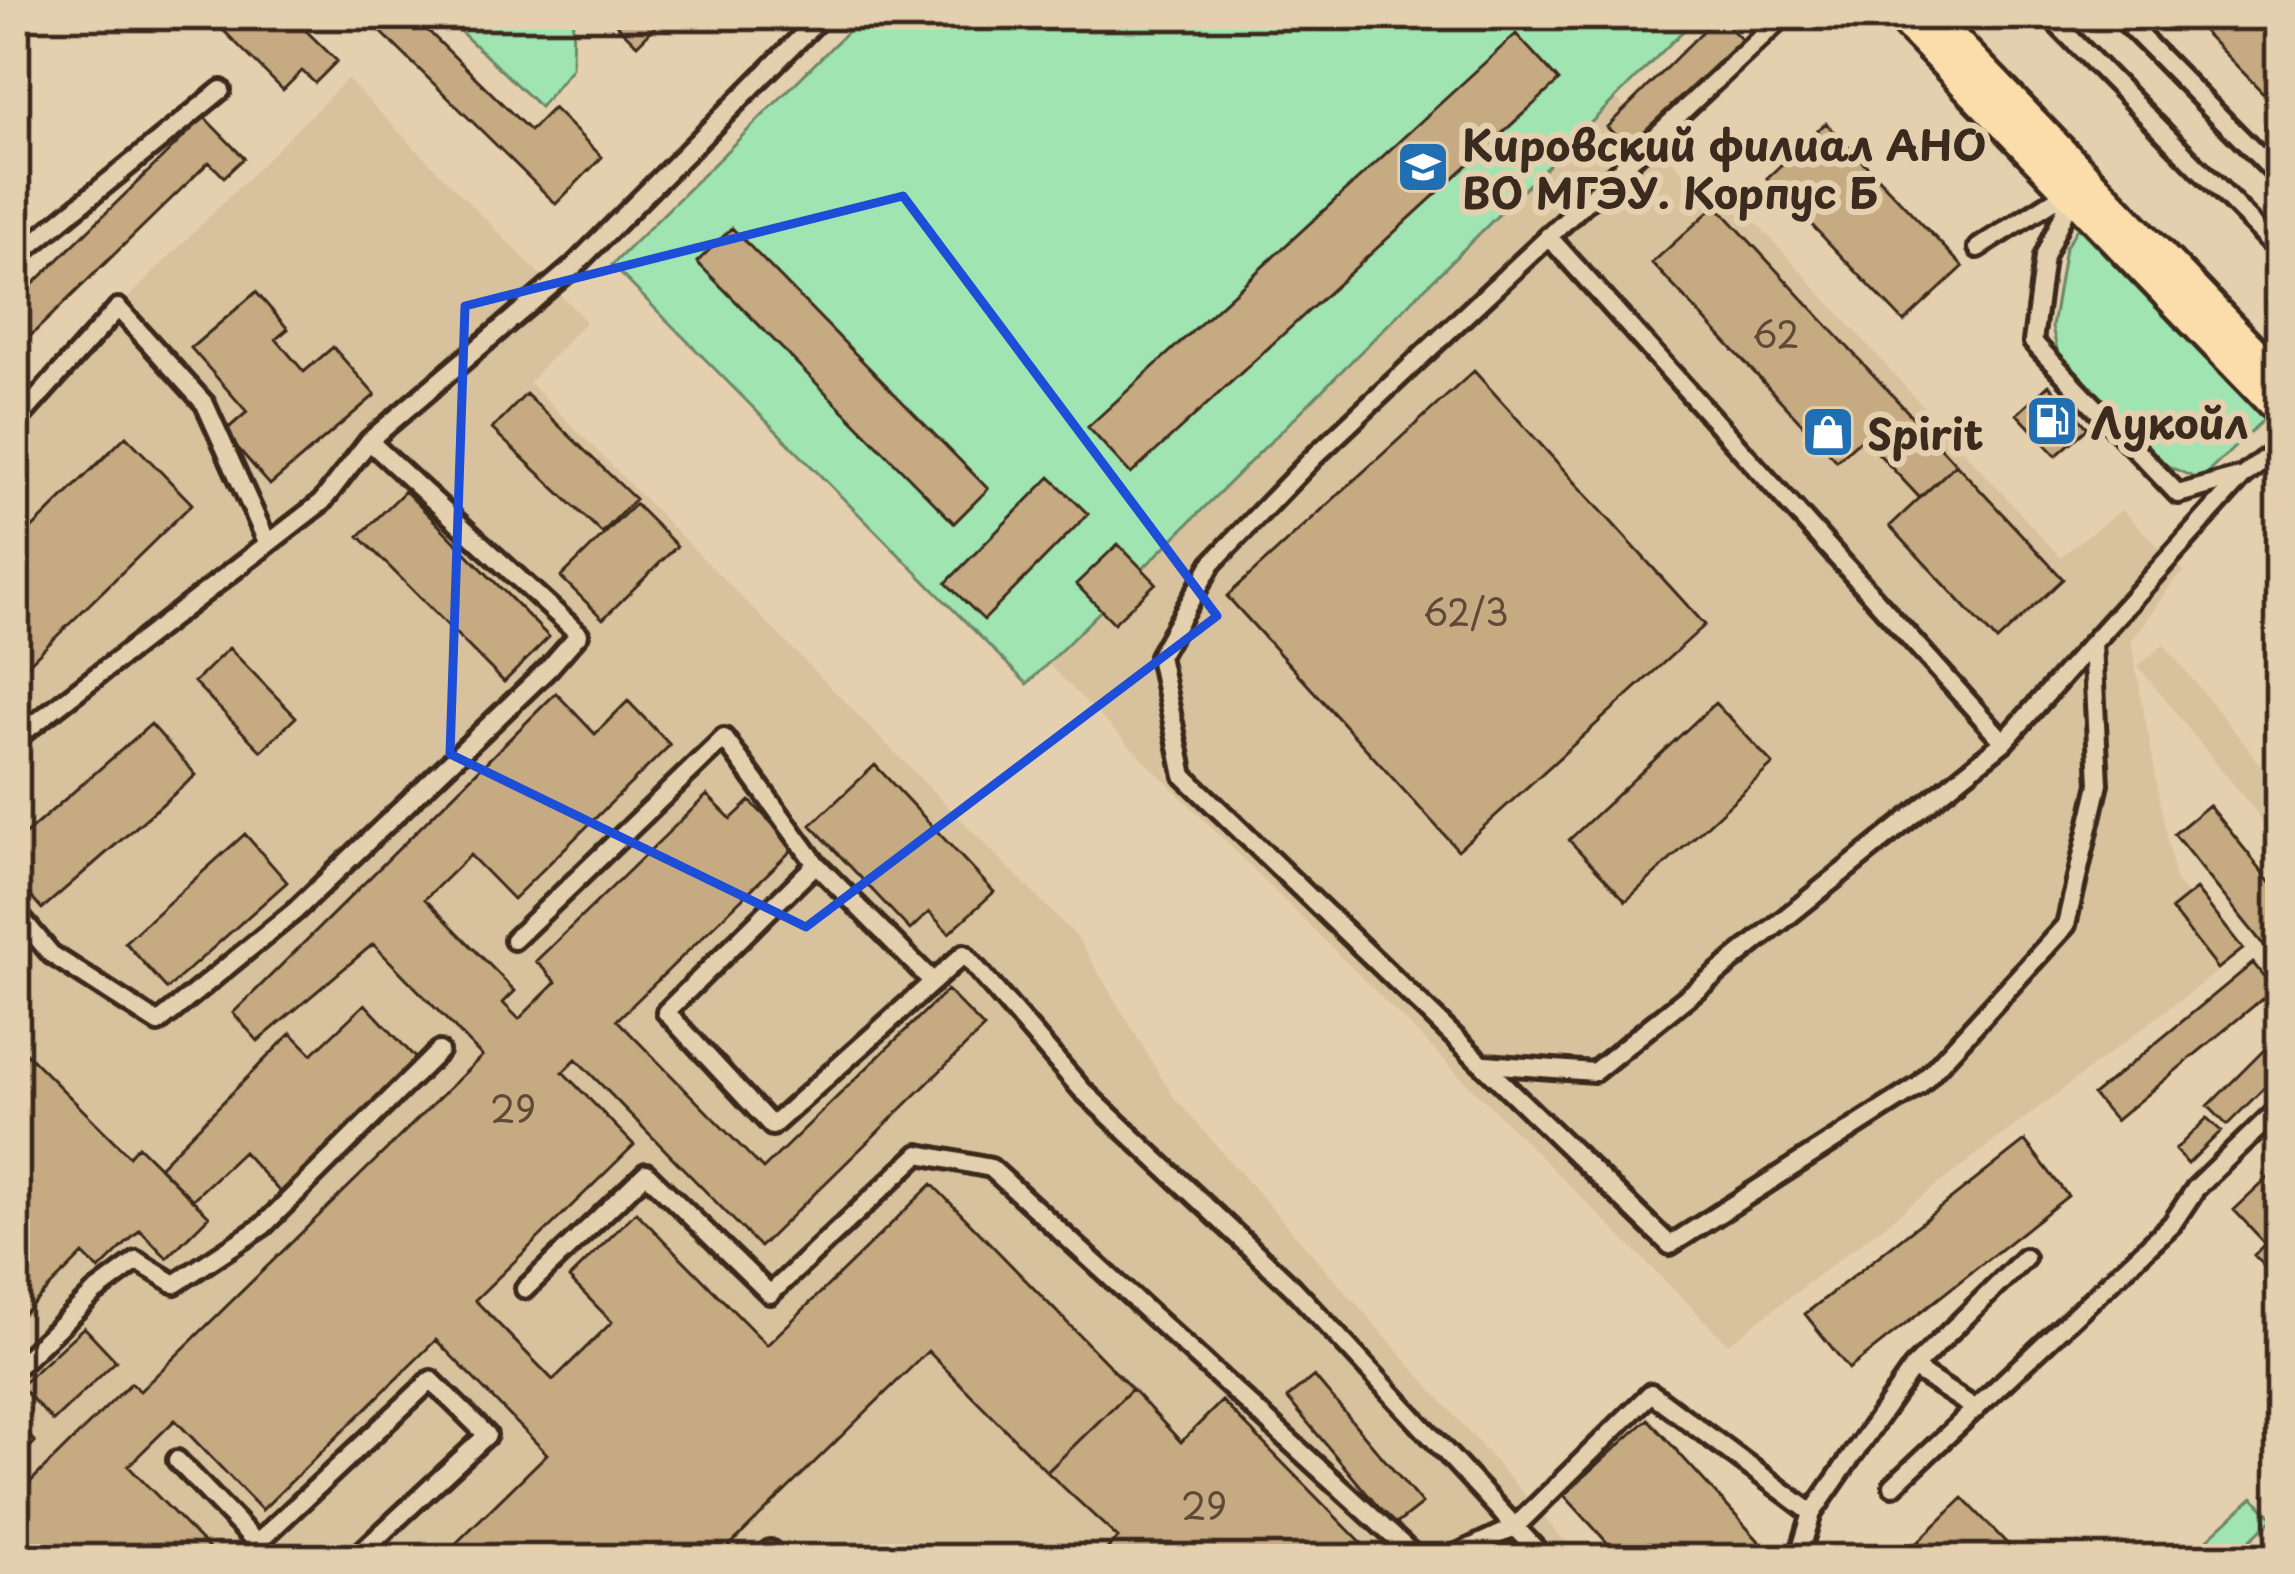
<svg xmlns="http://www.w3.org/2000/svg" width="2295" height="1574" viewBox="0 0 2295 1574" font-family="'Playpen Sans',sans-serif">
<style>
.built{fill:#d8c29d}
.green{fill:#9fe4b1;stroke:#6d8768;stroke-width:3}
.building{fill:#c6aa81;stroke:#3b2a1e;stroke-width:3}
.lines{fill:none;stroke-linecap:round;stroke-linejoin:round}
.service-casing{stroke:#3b2a1e;stroke-width:26}
.primary-casing{stroke:#3b2a1e;stroke-width:60}
.service{stroke:#e4d0ae;stroke-width:16}
.primary{stroke:#faddab;stroke-width:51}
.marked{fill:none;stroke:#1d4ed8;stroke-width:9;stroke-linejoin:round}
.labels{text-anchor:middle;dominant-baseline:central;stroke-width:12;stroke-linejoin:round;paint-order:stroke}
.number-label{font-size:36px;fill:#5e4a37}
.poi-label{font-size:42px;font-weight:bold;fill:#3b2a1e;stroke:#e4d0ae;text-anchor:start}
</style>
<rect width="100%" height="100%" fill="#e4d0ae"/>
<filter id="ink" filterUnits="userSpaceOnUse"><feTurbulence type="fractalNoise" baseFrequency=".00833" numOctaves="2"/><feDisplacementMap in="SourceGraphic" scale="24" xChannelSelector="R" yChannelSelector="G"/><feConvolveMatrix kernelMatrix="1 2 1 2 8 2 1 2 1" color-interpolation-filters="sRGB"/></filter>
<g filter="url(#ink)">
<!-- built -->
<path class="built" d="M 347,79 L 586,321 L 529,382 L 1077,937 L 1172,1095 L 1581,1559 L 15,1559 L 15,411 Z
M 1616,98 L 1708,199 L 1725,188 L 2060,557 L 2121,510 L 2185,572 L 2174,581 L 2131,641 L 2175,880 L 2239,955 L 1728,1344 L 1048,664 Z
M 2164,644 L 2280,788 L 2280,824 L 2271,831 L 2138,666 Z"/>
<!-- green -->
<path class="green" d="M 443,15 L 573,15 L 572,68 L 540,107 Z
M 864,15 L 1699,15 L 1027,684 L 612,265 Z
M 2078,227 L 2264,419 L 2200,480 L 2152,459 L 2059,358 L 2052,327 L 2065,248 Z
M 2253,1497 L 2273,1519 L 2230,1559 L 2186,1559 Z"/>
<!-- building -->
<path class="building" d="M 208,15 L 290,15 L 337,61 L 315,83 L 302,71 L 283,90 Z
M 364,15 L 412,15 L 530,131 L 553,108 L 602,157 L 556,204 Z
M 607,15 L 667,15 L 637,45 Z
M 2187,15 L 2280,15 L 2280,110 Z
M 1718,16 L 1745,43 L 1634,154 L 1607,127 Z
M 1516,34 L 1559,81 L 1131,474 L 1088,427 Z
M 204,117 L 244,158 L 224,177 L 209,162 L 15,351 L 15,302 Z
M 1826,123 L 1963,267 L 1904,322 L 1767,178 Z
M 1716,205 L 1956,464 L 1920,498 L 1863,437 L 1837,461 L 1652,263 Z
M 732,228 L 988,489 L 954,523 L 697,262 Z
M 256,292 L 288,329 L 276,339 L 304,372 L 333,347 L 375,395 L 270,485 L 224,432 L 247,412 L 191,348 Z
M 1474,371 L 1705,625 L 1458,850 L 1227,596 Z
M 2049,385 L 2088,428 L 2056,456 L 2017,414 Z
M 526,394 L 635,499 L 602,533 L 492,429 Z
M 126,436 L 192,504 L 15,677 L 15,545 Z
M 1956,464 L 2063,579 L 1997,641 L 1890,526 Z
M 1050,477 L 1088,514 L 984,620 L 946,583 Z
M 405,491 L 549,637 L 504,682 L 359,536 Z
M 635,504 L 677,546 L 603,619 L 561,577 Z
M 1118,544 L 1156,583 L 1114,623 L 1076,584 Z
M 229,648 L 296,717 L 261,751 L 194,682 Z
M 556,693 L 595,734 L 628,701 L 670,745 L 513,899 L 470,855 L 425,899 L 515,991 L 503,1003 L 519,1019 L 556,982 L 536,961 L 707,795 L 731,819 L 750,801 L 795,847 L 617,1020 L 763,1169 L 947,990 L 984,1028 L 760,1247 L 576,1059 L 563,1072 L 634,1145 L 475,1300 L 553,1380 L 612,1322 L 569,1278 L 636,1212 L 767,1345 L 932,1184 L 1132,1389 L 1047,1472 L 928,1351 L 716,1559 L 663,1559 L 655,1551 L 646,1559 L 440,1559 L 547,1454 L 436,1340 L 262,1510 L 175,1420 L 128,1466 L 219,1559 L 15,1559 L 15,1497 L 131,1383 L 140,1391 L 482,1056 L 373,944 L 258,1041 L 233,1013 Z
M 1715,703 L 1773,764 L 1626,901 L 1569,840 Z
M 151,724 L 196,775 L 42,909 L 15,878 L 15,843 Z
M 875,765 L 994,892 L 949,933 L 929,912 L 910,930 L 811,825 Z
M 2209,805 L 2280,893 L 2280,953 L 2274,958 L 2174,834 Z
M 245,834 L 287,882 L 167,989 L 125,942 Z
M 2196,889 L 2243,949 L 2218,969 L 2171,909 Z
M 2253,963 L 2274,989 L 2115,1121 L 2093,1095 Z
M 365,1004 L 419,1062 L 280,1192 L 243,1152 L 192,1200 L 159,1167 L 291,1033 L 312,1054 Z
M 2280,1034 L 2280,1072 L 2227,1125 L 2208,1106 Z
M 15,1042 L 129,1156 L 138,1146 L 209,1216 L 167,1258 L 140,1230 L 99,1270 L 83,1254 L 15,1322 Z
M 2207,1118 L 2221,1131 L 2188,1164 L 2175,1150 Z
M 2025,1141 L 2068,1196 L 1849,1369 L 1805,1314 Z
M 2280,1167 L 2280,1282 L 2254,1255 L 2266,1244 L 2234,1210 Z
M 84,1327 L 116,1361 L 53,1421 L 20,1386 Z
M 1314,1376 L 1422,1504 L 1394,1526 L 1287,1398 Z
M 1132,1389 L 1181,1442 L 1222,1401 L 1377,1559 L 1097,1559 L 1118,1538 L 1047,1472 Z
M 1648,1419 L 1767,1550 L 1757,1559 L 1622,1559 L 1564,1495 Z
M 15,1421 L 35,1442 L 15,1462 Z
M 1963,1498 L 2022,1559 L 1900,1559 Z"/>
<g class="lines">
<!-- service casing -->
<g class="service-casing">
<path id="service" d="M 1785,15 L 1314,457 L 1212,563 L 1159,656 L 1184,776 L 1670,1245 L 1919,1086 L 2066,925 L 2099,784 L 2092,643 L 2243,476 L 2280,446
M 2048,15 L 2280,251
M 2119,15 L 2280,178
M 2073,193 L 2044,257 L 2033,342 L 2178,494 L 2239,477
M 1548,236 L 2004,742 L 2092,643
M 1978,248 L 2075,187
M 15,258 L 221,90
M 15,423 L 118,308 L 205,404 L 268,544
M 15,739 L 322,502 L 369,441 L 573,267 L 823,15
M 15,911 L 51,954 L 158,1023 L 295,911 L 550,667 L 579,634 L 369,441
M 514,940 L 724,738 L 816,864
M 933,982 L 816,864 L 666,1012 L 772,1126 L 964,954 L 1082,1090 L 1293,1288 L 1545,1559
M 1486,1064 L 1594,1072 L 2004,742
M 525,1289 L 646,1173 L 770,1294 L 919,1154 L 991,1168 L 1418,1559
M 1913,1368 L 2025,1258
M 15,1369 L 94,1293 L 137,1261 L 175,1284 L 263,1226 L 439,1051
M 177,1460 L 257,1543 L 431,1380 L 487,1435 L 354,1559
M 1893,1486 L 2172,1224 L 2196,1188 L 2280,1107
M 1801,1549 L 1812,1513
M 760,1559 L 770,1550 L 779,1559
M 1446,1559 L 1515,1527 L 1651,1393 L 1812,1513 L 1913,1368 L 1976,1409"/>
</g>
<!-- primary casing -->
<g class="primary-casing">
<path id="primary" d="M 1914,15 L 2280,395"/>
</g>
<!-- service -->
<use href="#service" class="service"/>
<!-- primary -->
<use href="#primary" class="primary"/>
</g>
</g>
<!-- marked area -->
<path class="marked" d="M 903,196 L 1217,616 L 806,927 L 450,754 L 465,306 Z"/>
<!-- icons -->
<defs>
<g id="university-square" transform="scale(2.7)"><rect x="-9" y="-9" width="18" height="18" rx="4" fill="#1f6fb2" stroke="#e4d0ae"/><path d="M0-5L7-2L0 1L-7-2ZM-4 1L0 2.5L4 1V4Q0 6-4 4Z" fill="#fff"/></g>
<g id="fuel-square" transform="scale(2.7)"><rect x="-9" y="-9" width="18" height="18" rx="4" fill="#1f6fb2" stroke="#e4d0ae"/><path d="M-5.5-6h7V0h2V4h1.3V-2.5L3-4.5l.8-.8L6-3V5H2.5V1h-1V6h-7ZM-4.2-4.7v3.2H.2V-4.7Z" fill="#fff"/></g>
<g id="shop-square" transform="scale(2.7)"><rect x="-9" y="-9" width="18" height="18" rx="4" fill="#1f6fb2" stroke="#e4d0ae"/><path d="M-5-2.5h2.3a2.7 3.5 0 0 1 5.4 0H5L5.5 6h-11ZM-1.5-2.5h3a1.5 2.3 0 0 0-3 0Z" fill="#fff"/></g>
</defs>
<g fill-rule="evenodd">
<use href="#university-square" x="1423" y="167"/>
<use href="#fuel-square" x="2052" y="421"/>
<use href="#shop-square" x="1828" y="432"/>
</g>
<g class="labels">
<!-- number labels -->
<g class="number-label">
<text x="1776" y="333">62</text>
<text x="1466" y="611">62/3</text>
<text x="513" y="1108">29</text>
<text x="1204" y="1505">29</text>
</g>
<!-- poi labels -->
<g class="poi-label">
<text x="1462" y="143">Кировский филиал АНО<tspan x="1462" dy="48">ВО МГЭУ. Корпус Б</tspan></text>
<text x="2091" y="421">Лукойл</text>
<text x="1867" y="432">Spirit</text>
</g>
</g>
<!-- margin -->
<rect width="2295" height="1574" fill="none" stroke="#e4d0ae" stroke-width="60"/>
<rect x="30" y="30" width="2235" height="1514" fill="none" stroke="#3b2a1e" stroke-width="4.5" filter="url(#ink)"/>
</svg>
